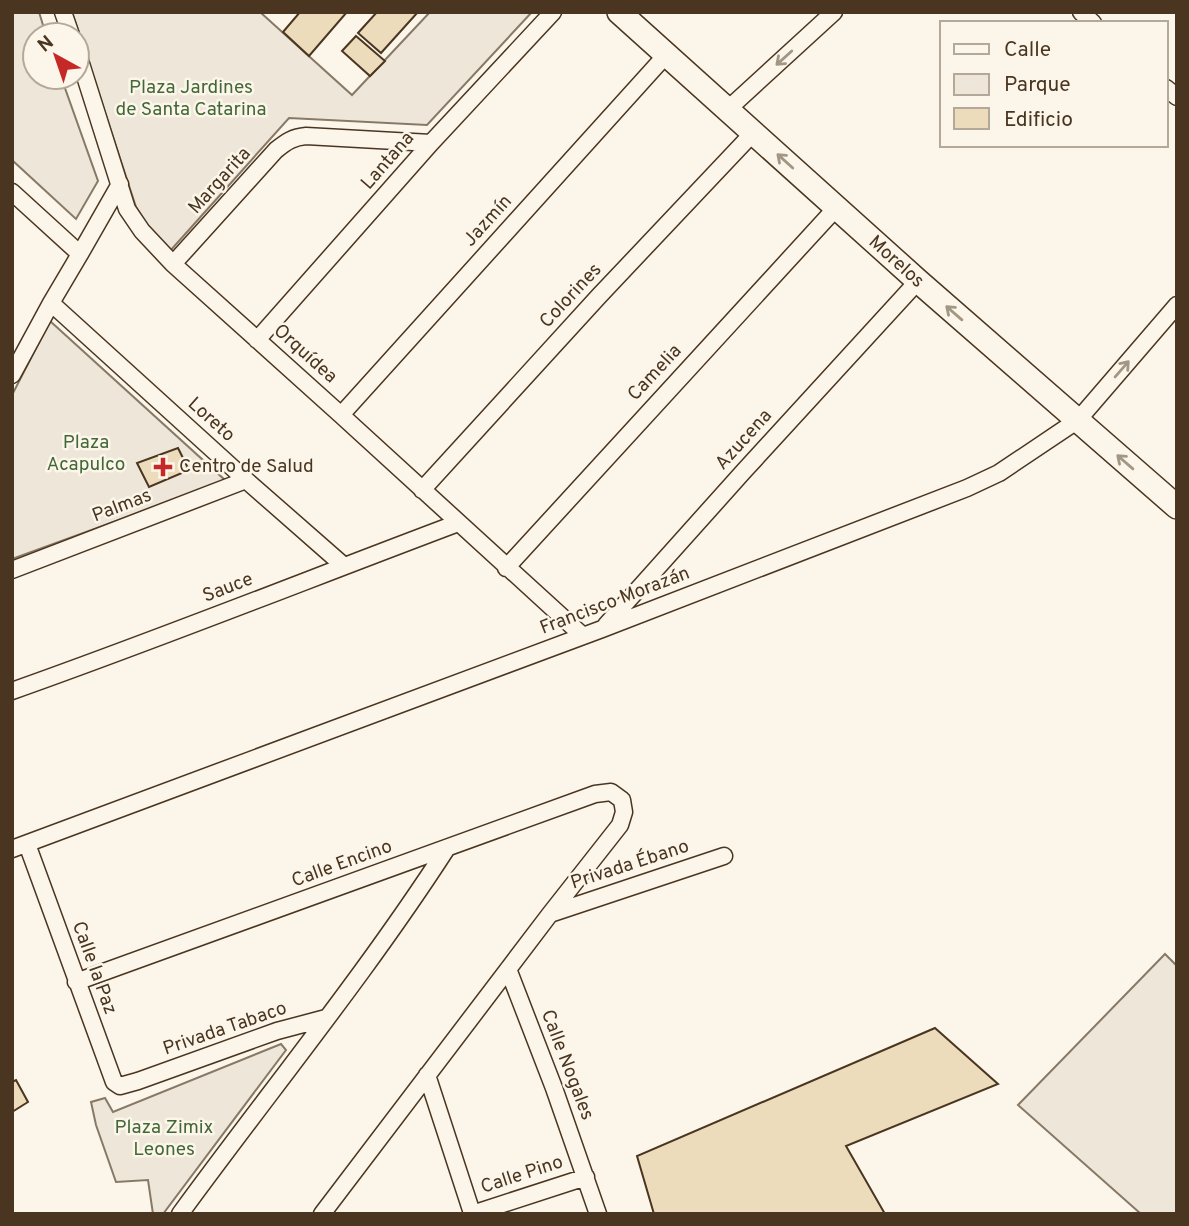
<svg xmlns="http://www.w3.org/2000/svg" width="1189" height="1226" viewBox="0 0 1189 1226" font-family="Overpass,sans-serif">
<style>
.green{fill:#ede6d9;stroke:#887966;stroke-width:2}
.building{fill:#ecdcbc;stroke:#4a3520;stroke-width:2}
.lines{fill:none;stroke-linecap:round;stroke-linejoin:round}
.street-casing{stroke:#4a3520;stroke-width:19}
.secondary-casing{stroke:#4a3520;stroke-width:26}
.street{stroke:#fbf6e9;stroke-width:16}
.secondary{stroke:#fbf6e9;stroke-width:23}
.oneway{stroke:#a29684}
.poi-dot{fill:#c62828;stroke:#fbf6e9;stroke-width:2.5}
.labels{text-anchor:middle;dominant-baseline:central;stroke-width:5;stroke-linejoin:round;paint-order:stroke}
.park-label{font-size:19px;fill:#436837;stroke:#fbf6e9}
.street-label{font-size:19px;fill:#4a3520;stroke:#fbf6e9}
.poi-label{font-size:19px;fill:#4a3520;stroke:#fbf6e9;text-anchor:start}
</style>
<rect width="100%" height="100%" fill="#fbf6e9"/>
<!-- green -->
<path class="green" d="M 12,12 L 39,12 L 46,35 L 35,35 L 35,77 L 61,77 L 98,181 L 76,219 L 12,160 Z
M 72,12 L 260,12 L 352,95 L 430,12 L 532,12 L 427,125 L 289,118 L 170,251 L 157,240 L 136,207 Z
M 50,321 L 226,481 L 12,559 L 12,395 Z
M 1165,954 L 1177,966 L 1177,1214 L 1141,1214 L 1018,1105 Z
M 281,1044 L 286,1050 L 163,1214 L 153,1214 L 148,1180 L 116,1182 L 96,1125 L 91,1102 L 105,1098 L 113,1112 Z"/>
<!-- building -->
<path class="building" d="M 300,12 L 347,12 L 309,56 L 283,32 Z
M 377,12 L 418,12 L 381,53 L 358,33 Z
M 356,36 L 385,61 L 370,76 L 342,51 Z
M 178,448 L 189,470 L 149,487 L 137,463 Z
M 935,1028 L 998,1084 L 846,1146 L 885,1214 L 654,1214 L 637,1156 Z
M 16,1080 L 28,1102 L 12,1112 L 12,1082 Z"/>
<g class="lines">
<!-- street casing -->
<g class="street-casing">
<path id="street" d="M 63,12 L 71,35
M 1081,12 L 1093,23
M 77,51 L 127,209 L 142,231 L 173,264 L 341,415 L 583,636
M 1166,88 L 1177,97
M 727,110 L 834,12
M 12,192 L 80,254 L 120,184
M 173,264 L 276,150 C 286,142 293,137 306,136 L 431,143
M 51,303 L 246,480 L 344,566
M 257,340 L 431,143 L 553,12
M 12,375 L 51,303 L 80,254
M 341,415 L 666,55
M 422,490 L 599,296 L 754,132
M 506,568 L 836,208
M 12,570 L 246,480
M 606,625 L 743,472 L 918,281
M 12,691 C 162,638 309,579 458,523
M 27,844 L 114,1082 L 120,1086 L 138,1081 L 277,1031 L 326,1018
M 12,849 L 602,629 L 967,488 L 999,473 L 1078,420 L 1177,305
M 550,914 L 724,856
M 508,969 L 554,1088 L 598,1214
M 76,982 L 595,794 L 611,792 L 622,800 L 624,812 L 620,825 L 550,914 L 322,1214
M 427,1075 L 472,1213
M 180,1214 C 269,1092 365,975 447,848
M 472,1214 L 586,1177"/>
</g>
<!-- secondary casing -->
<g class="secondary-casing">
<path id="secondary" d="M 619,12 L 918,281 L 1177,507"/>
</g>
<!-- street -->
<use href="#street" class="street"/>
<!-- secondary -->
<use href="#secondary" class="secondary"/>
</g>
<!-- one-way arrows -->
<defs><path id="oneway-shaft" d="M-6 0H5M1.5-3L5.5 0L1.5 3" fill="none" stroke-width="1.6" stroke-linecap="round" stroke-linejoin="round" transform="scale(1.75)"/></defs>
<g class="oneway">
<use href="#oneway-shaft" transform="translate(784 58) rotate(138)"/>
<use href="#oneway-shaft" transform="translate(785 161) rotate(-138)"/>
<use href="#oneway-shaft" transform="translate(954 313) rotate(-139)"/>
<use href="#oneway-shaft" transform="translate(1122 369) rotate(-49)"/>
<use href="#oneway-shaft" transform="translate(1125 462) rotate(-139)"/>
</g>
<!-- markers -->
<path class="poi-dot" d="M159.5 456.5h7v7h7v7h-7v7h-7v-7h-7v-7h7z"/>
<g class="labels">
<!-- park labels -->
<g class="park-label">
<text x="191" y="88">Plaza Jardines<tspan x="191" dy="22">de Santa Catarina</tspan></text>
<text x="86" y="443">Plaza<tspan x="86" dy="22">Acapulco</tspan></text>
<text x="164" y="1128">Plaza Zimix<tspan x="164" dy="22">Leones</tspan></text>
</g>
<!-- street labels -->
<g class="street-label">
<text transform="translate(388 161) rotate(-49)">Lantana</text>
<text transform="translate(220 181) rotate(-48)">Margarita</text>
<text transform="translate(488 221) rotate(-48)">Jazmín</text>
<text transform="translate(896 262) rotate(42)">Morelos</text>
<text transform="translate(571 296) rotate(-47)">Colorines</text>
<text transform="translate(305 354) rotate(42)">Orquídea</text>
<text transform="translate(655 373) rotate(-47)">Camelia</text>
<text transform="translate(211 420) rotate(42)">Loreto</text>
<text transform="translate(744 440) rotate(-48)">Azucena</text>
<text transform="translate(122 506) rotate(-21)">Palmas</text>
<text transform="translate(228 588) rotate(-21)">Sauce</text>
<text transform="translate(615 601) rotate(-21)">Francisco Morazán</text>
<text transform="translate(342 864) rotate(-20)">Calle Encino</text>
<text transform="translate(630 865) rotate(-18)">Privada Ébano</text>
<text transform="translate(94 968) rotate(70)">Calle la Paz</text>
<text transform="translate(225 1029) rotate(-19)">Privada Tabaco</text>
<text transform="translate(567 1065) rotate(69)">Calle Nogales</text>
<text transform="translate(522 1175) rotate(-18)">Calle Pino</text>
</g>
<!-- poi labels -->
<g class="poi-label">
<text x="179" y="467">Centro de Salud</text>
</g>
</g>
<!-- border -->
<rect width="1189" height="1226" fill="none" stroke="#4a3520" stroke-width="28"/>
<!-- legend -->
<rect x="940" y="21" width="228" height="126" fill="#fbf6e9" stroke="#b4a999" stroke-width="2"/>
<rect x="954" y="44" width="35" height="10" fill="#fbf6e9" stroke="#b4a999" stroke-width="2"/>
<text x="1004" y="56" font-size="21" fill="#4a3520">Calle</text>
<rect x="954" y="74" width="35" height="21" fill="#ede6d9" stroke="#b4a999" stroke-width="2"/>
<text x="1004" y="91" font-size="21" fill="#4a3520">Parque</text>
<rect x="954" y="108" width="35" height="21" fill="#ecdcbc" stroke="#b4a999" stroke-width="2"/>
<text x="1004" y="126" font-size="21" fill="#4a3520">Edificio</text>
<!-- north arrow -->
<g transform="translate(56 56) rotate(320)"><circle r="33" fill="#fbf6e9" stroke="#b4a999" stroke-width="2"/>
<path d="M0-5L12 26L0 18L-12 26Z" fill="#c62828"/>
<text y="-10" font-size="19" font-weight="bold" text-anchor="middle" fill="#4a3520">N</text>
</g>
</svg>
